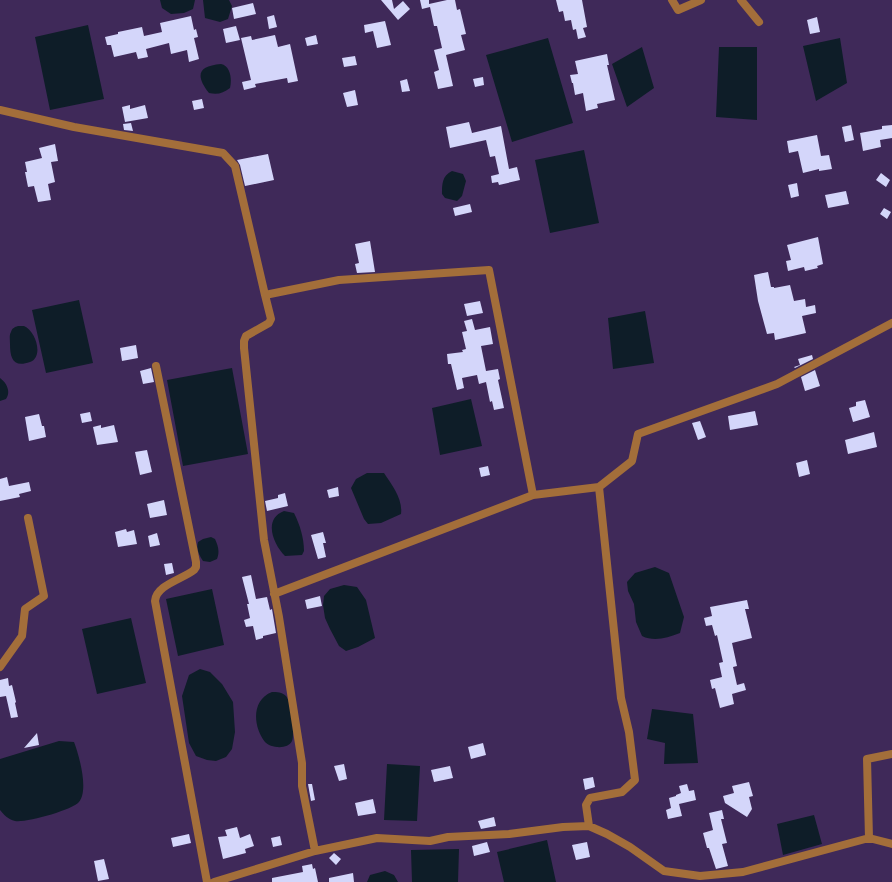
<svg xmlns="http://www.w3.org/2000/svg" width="892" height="882" viewBox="0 0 892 882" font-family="'Archivo Narrow',sans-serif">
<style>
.water{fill:#0e1d28}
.building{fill:#d4d6fa}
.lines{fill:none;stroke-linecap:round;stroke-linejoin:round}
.street{stroke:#a36e3a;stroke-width:8}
</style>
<rect width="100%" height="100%" fill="#3f2959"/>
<!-- water -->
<path class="water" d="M 160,0 L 195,0 L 193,9 L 184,13 L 171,14 L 162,8 Z
M 203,0 L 229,0 L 232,6 L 228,19 L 220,22 L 205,18 Z
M 88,25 L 104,99 L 50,110 L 35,37 Z
M 548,38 L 573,123 L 512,142 L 486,55 Z
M 840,38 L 847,83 L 816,101 L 803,46 Z
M 642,47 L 654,88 L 627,107 L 612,64 Z
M 719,47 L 757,47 L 757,120 L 716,117 Z
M 221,64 C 231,66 232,80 230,88 C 223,93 218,95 209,93 C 195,75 198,66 221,64 Z
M 584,150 L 599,223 L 550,233 L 535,160 Z
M 452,171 L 463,174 L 466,181 L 462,196 L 457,201 L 445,198 L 442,194 C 442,184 442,176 452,171 Z
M 79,300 L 93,363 L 46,373 L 32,310 Z
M 645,311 L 654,363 L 613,369 L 608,318 Z
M 18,326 C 20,326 22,326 24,326 C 36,331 44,357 30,362 C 13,368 10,358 10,344 C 10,340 9,335 11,332 C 12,328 15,327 18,326 Z
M 232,368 L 248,454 L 183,466 L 167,380 Z
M 0,378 C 7,383 11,392 6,399 L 0,401 Z
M 471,399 L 482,446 L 440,455 L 432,408 Z
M 367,473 L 384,473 C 392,485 403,499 401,514 L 381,523 L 368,524 L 364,519 L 351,488 L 356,479 Z
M 284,511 L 294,513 C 300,525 304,538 304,551 L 302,555 L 285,556 C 273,544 263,519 284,511 Z
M 211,537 L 215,539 C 218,546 220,551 217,559 L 210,562 L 203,561 C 199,555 196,549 198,542 L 203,539 Z
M 655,567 L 669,573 L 684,617 L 680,633 C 667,638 654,642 642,636 L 636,622 L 634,604 L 628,591 L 627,582 L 635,573 Z
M 344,585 L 357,587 L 366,600 L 375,638 L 358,647 L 346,651 L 339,646 L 330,629 L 325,618 L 323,605 L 324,596 L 330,589 Z
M 212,589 L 224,645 L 178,656 L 166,599 Z
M 131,618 L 146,683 L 97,694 L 82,629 Z
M 200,669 L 210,672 L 222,684 L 233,702 L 235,732 L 232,749 L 226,757 L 216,761 L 207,760 L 196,756 L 189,743 L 182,696 L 189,675 Z
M 272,692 C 277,692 282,692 286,696 C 291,701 295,734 292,741 C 288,750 270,748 265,742 C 253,727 251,700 272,692 Z
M 652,709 L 693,714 L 698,763 L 664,764 L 665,743 L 647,739 Z
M 59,741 L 74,742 C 79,755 89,790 79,802 C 72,810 26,823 15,821 C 8,819 4,815 0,810 L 0,759 Z
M 387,764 L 420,766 L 417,821 L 384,820 Z
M 814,815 L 822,844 L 783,855 L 777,824 Z
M 547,840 L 556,882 L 504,882 L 497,852 Z
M 459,849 L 458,882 L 412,882 L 411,850 Z
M 385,871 L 394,875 L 398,882 L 367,882 L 370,875 Z"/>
<!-- building -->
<path class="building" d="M 381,0 L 392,0 L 394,9 L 403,1 L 410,9 L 398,20 Z
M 420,0 L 429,0 L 429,4 L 447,0 L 455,0 L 457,10 L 460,9 L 466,34 L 461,35 L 465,50 L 446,55 L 453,86 L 438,89 L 434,72 L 439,70 L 434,50 L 442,48 L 437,26 L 434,26 L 430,7 L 422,9 Z
M 556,0 L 582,0 L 587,27 L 583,28 L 586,37 L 578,39 L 576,29 L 573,30 L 571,20 L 565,21 L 563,11 L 559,12 Z
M 253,3 L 256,14 L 234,19 L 232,8 Z
M 274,15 L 277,27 L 269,29 L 267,17 Z
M 191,16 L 194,30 L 196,29 L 198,37 L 194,38 L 199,59 L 189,62 L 187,50 L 171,54 L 169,43 L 146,49 L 148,57 L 138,59 L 136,52 L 114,57 L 111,45 L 107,45 L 105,37 L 118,34 L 118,32 L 142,27 L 144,36 L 162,32 L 160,23 Z
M 817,17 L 820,32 L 810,34 L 807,20 Z
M 385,21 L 391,45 L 377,48 L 373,31 L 365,33 L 364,25 Z
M 236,26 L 240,40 L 226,43 L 223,29 Z
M 275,35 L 278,47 L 290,44 L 298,81 L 288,83 L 287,78 L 255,84 L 256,87 L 244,90 L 242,82 L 251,80 L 241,38 L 251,36 L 252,40 Z
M 316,35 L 318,44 L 307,46 L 305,38 Z
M 607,54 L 609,65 L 607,65 L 615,100 L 597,104 L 598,108 L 586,111 L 583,93 L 575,95 L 573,83 L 572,83 L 570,75 L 578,74 L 575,61 Z
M 355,56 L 357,65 L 344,67 L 342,58 Z
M 483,77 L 484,85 L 475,87 L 473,79 Z
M 407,79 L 410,91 L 402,92 L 400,81 Z
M 355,90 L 358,105 L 347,107 L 343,93 Z
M 202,99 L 204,108 L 194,110 L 192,101 Z
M 130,105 L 130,109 L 145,105 L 148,118 L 125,122 L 122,107 Z
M 469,122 L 472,133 L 501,126 L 509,169 L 517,167 L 520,180 L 499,185 L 498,182 L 492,183 L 491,176 L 499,174 L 495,156 L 490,157 L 486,140 L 450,148 L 446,127 Z
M 131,123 L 133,131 L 124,130 L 123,124 Z
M 851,125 L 854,140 L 845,142 L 842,127 Z
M 892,125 L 892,138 L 880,140 L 881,147 L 863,151 L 860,133 L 882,129 L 882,126 Z
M 817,135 L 821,156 L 829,155 L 832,169 L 819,171 L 819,169 L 803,173 L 798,151 L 789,153 L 787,141 Z
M 55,144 L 58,161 L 51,162 L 55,182 L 48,184 L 51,200 L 38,202 L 34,186 L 28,187 L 25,172 L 27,172 L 25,162 L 42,158 L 39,148 Z
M 268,154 L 274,180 L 245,186 L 240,165 L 237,160 Z
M 881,173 L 890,180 L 886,187 L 876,180 Z
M 797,183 L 799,196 L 791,198 L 788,185 Z
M 846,191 L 849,204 L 828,208 L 825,195 Z
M 470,204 L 472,212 L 455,216 L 453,208 Z
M 884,208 L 891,212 L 887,219 L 880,214 Z
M 818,237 L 823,264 L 817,266 L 818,268 L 805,271 L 804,267 L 788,271 L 786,261 L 791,260 L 787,245 Z
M 370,241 L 375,272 L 357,273 L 355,264 L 359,263 L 355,244 Z
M 768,272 L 771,287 L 774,287 L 774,288 L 790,285 L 794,301 L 805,299 L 806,307 L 815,305 L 816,313 L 802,316 L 806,333 L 775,340 L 774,333 L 767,334 L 758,301 L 754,275 Z
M 480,301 L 483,313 L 467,316 L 464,304 Z
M 472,319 L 475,330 L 490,327 L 493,344 L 481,346 L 486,371 L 498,369 L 500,379 L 498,380 L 504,408 L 494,410 L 492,401 L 490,402 L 486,382 L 479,384 L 477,375 L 462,378 L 464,388 L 457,390 L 451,364 L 448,364 L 447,354 L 463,352 L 462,350 L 466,349 L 462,332 L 467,331 L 464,321 Z
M 136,345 L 138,358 L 122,361 L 120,348 Z
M 812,355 L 813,359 L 795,368 L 794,367 L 800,365 L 798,359 Z
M 151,368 L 154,382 L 143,384 L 140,371 Z
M 815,370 L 820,386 L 805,391 L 801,377 Z
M 865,400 L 870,417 L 853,422 L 849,408 L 856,406 L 856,402 Z
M 755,411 L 758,425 L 730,430 L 728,416 Z
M 90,412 L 92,421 L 82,423 L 80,414 Z
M 39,414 L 42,426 L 44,426 L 46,437 L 29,441 L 25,417 Z
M 700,421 L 706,437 L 698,440 L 692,423 Z
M 101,425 L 101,428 L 114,425 L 118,442 L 97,445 L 93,427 Z
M 874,432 L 877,447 L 848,454 L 845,440 Z
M 147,450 L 152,472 L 140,475 L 135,452 Z
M 807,460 L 810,474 L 799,477 L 796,463 Z
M 488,466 L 490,475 L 481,477 L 479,468 Z
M 7,477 L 9,486 L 29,482 L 31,491 L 19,494 L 20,497 L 0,501 L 0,479 Z
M 338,487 L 339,496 L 329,498 L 327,490 Z
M 285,493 L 288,506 L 267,511 L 265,501 L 278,498 L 278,495 Z
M 164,500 L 167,515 L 150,518 L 147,504 Z
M 126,529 L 127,532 L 134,530 L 137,544 L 118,547 L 115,532 Z
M 323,532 L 326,543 L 323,543 L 326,557 L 318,559 L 311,535 Z
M 157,533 L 160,545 L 150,547 L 148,536 Z
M 172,563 L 174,573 L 166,575 L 164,564 Z
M 251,575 L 256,599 L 267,597 L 270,610 L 272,609 L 276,633 L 263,636 L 263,638 L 256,640 L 253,626 L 246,627 L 244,620 L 250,618 L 247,604 L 249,604 L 242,577 Z
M 320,596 L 322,606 L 307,609 L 305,600 Z
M 747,600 L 749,609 L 745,609 L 752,638 L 732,643 L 737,666 L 733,667 L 737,685 L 744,683 L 746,690 L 732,694 L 734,704 L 720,708 L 715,688 L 712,689 L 710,680 L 722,677 L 719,663 L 723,662 L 717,635 L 715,636 L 712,625 L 706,626 L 704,618 L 712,616 L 710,607 Z
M 8,678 L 9,686 L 12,685 L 16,702 L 15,703 L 18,717 L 11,718 L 6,696 L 0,697 L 0,680 Z
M 37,733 L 39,745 L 24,748 Z
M 483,743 L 486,755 L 471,759 L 468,747 Z
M 344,764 L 347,779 L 339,781 L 334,766 Z
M 450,766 L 453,778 L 434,782 L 431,770 Z
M 593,777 L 595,787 L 585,790 L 583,779 Z
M 749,782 L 753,796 L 749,797 L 752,809 L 747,817 L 725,803 L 723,796 L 734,793 L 732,786 Z
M 308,784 L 312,784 L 315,800 L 311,801 Z
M 687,784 L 689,791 L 694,790 L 696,800 L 679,804 L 682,816 L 668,819 L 666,810 L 671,808 L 669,798 L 676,796 L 676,795 L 681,793 L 679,786 Z
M 373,799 L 376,813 L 358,816 L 355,803 Z
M 722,810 L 724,819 L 721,819 L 727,843 L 722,844 L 728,866 L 716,869 L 709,848 L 707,848 L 703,833 L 713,830 L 709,813 Z
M 494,817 L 496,826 L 481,829 L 478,821 Z
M 237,827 L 240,838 L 250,834 L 254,846 L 245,849 L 246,853 L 223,859 L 218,837 L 227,836 L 225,830 Z
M 189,834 L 191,843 L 173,847 L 171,838 Z
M 280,836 L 282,845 L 273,847 L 271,838 Z
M 487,842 L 490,852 L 474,856 L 472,846 Z
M 587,842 L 590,857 L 576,860 L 572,845 Z
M 334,853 L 341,859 L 336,865 L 329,858 Z
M 104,859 L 109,879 L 98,881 L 94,861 Z
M 312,864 L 313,869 L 315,868 L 318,882 L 272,882 L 272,878 L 303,872 L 302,866 Z
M 353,873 L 354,882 L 329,882 L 329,878 Z"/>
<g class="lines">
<!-- street -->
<path class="street" d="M 672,0 L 678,10 L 701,0
M 741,0 L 759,22
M 0,110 L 74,127 L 223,153 L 235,166 L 265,295
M 156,366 L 196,562 L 196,567 L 194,570 C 183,579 156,585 155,601 L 207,882
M 274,594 L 533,495 L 599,487
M 0,667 L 22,636 L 25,609 L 44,596 L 28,518
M 589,826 L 586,805 L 590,798 L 622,792 L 635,780 L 629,732 L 621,698 L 599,487 L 632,461 L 638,434 L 777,384 L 892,323
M 869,838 L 892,844
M 315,851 L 302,786 L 302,763 L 279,617 L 264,540 L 244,348 L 244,341 L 246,336 L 269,323 L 271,319 L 265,295 L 339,280 L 489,270 L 533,495
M 214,882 L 315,851 L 377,838 L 430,841 L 448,837 L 509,834 L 563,827 L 589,826 L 607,834 L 630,847 L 664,871 L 700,876 L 743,872 L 869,838 L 867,759 L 892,754"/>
</g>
</svg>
